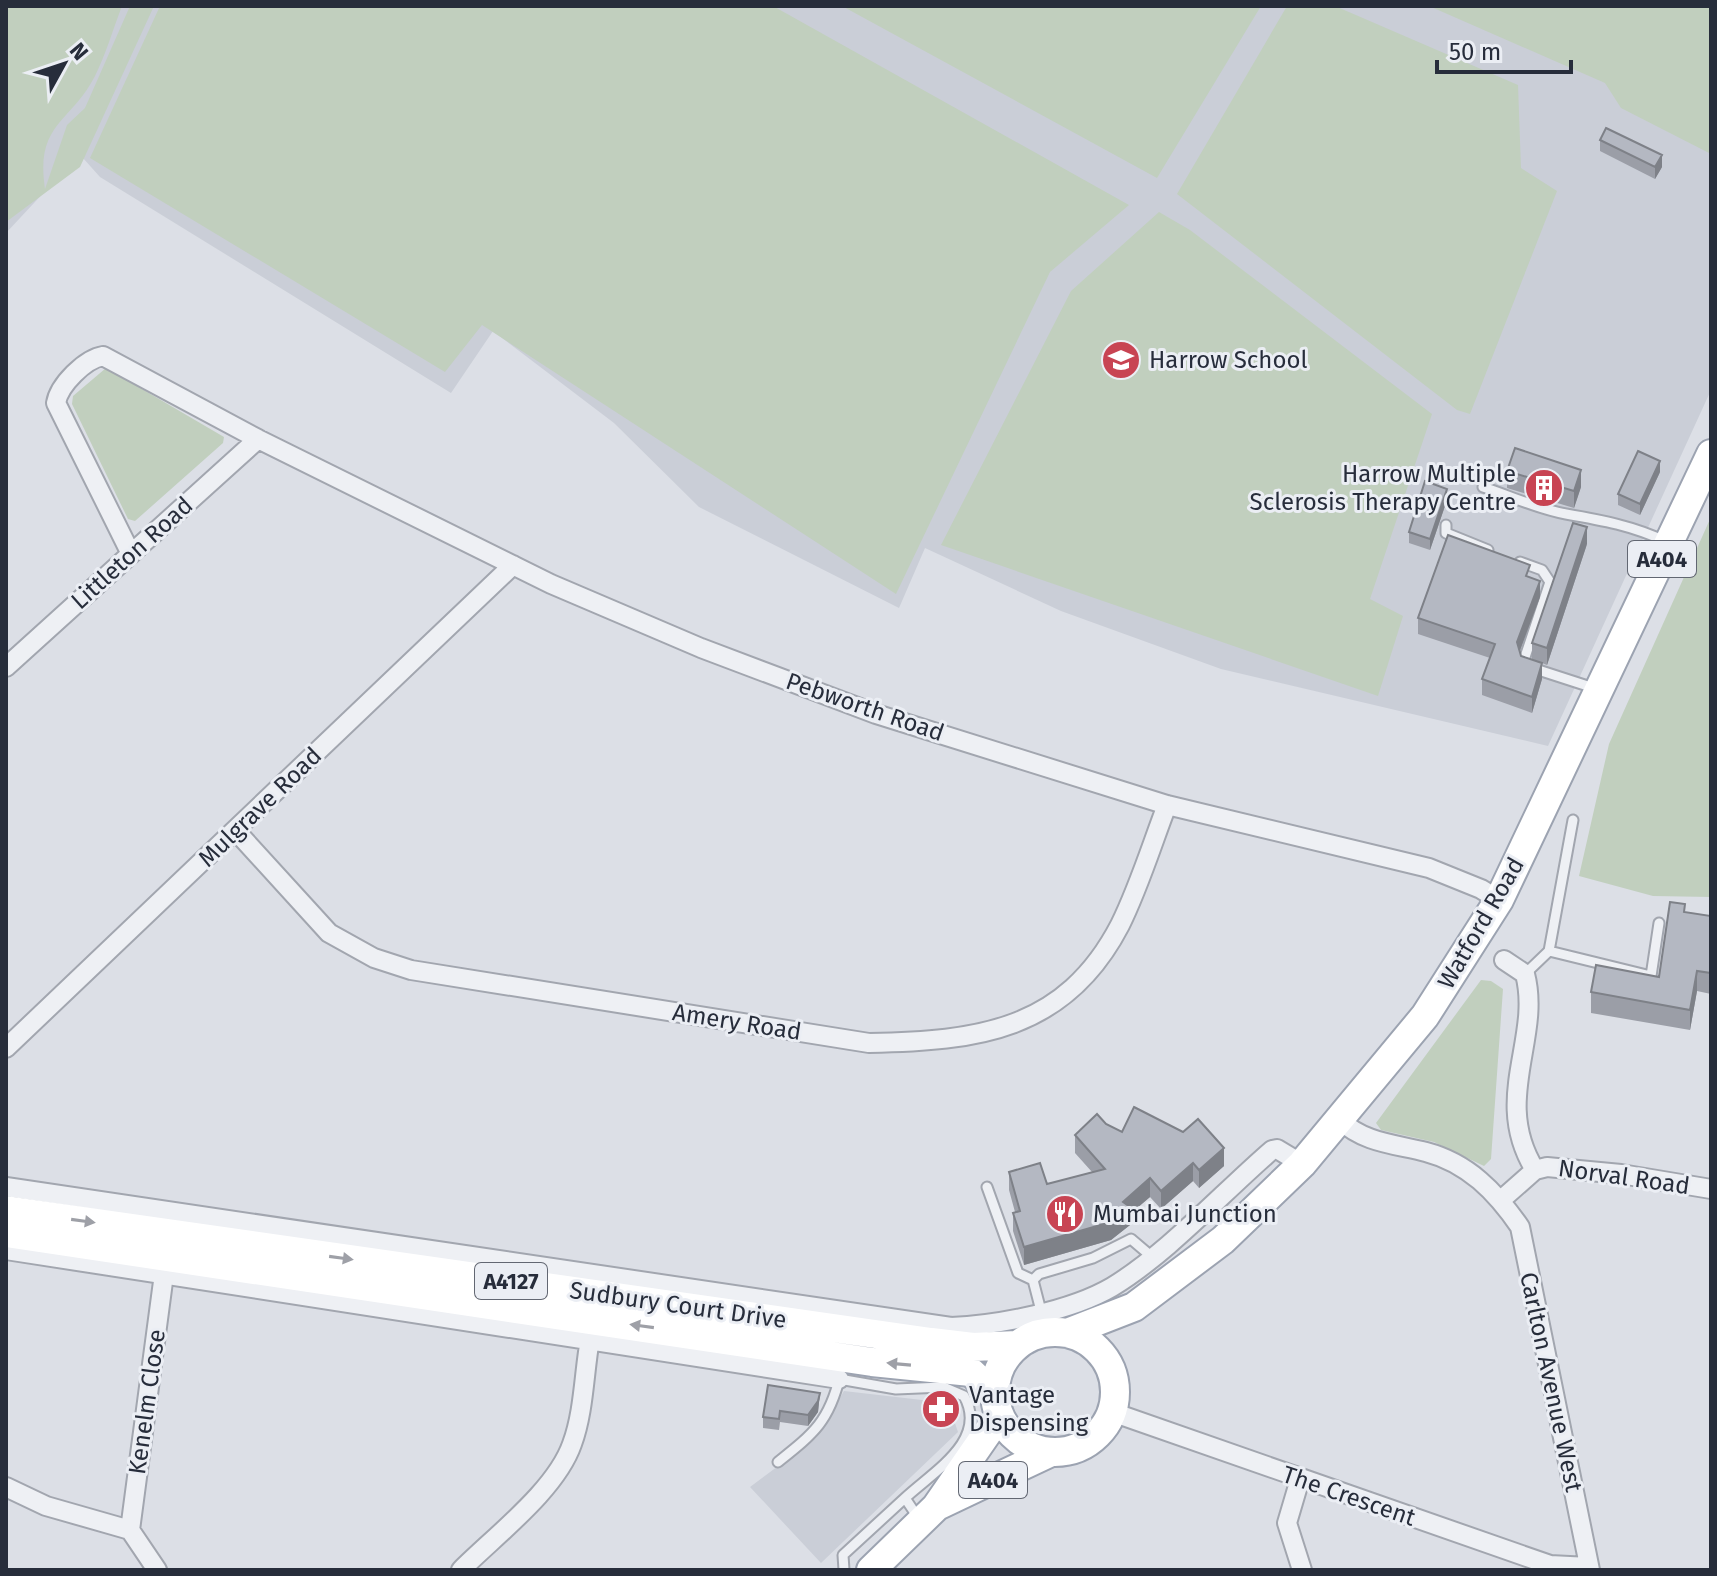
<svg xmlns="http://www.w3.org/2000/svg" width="1717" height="1576" viewBox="0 0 1717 1576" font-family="'Fira Sans',sans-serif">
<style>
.built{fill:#caced7}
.green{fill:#c1cfbe}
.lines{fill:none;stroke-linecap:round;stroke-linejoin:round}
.service-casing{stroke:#a2a6af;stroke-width:13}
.minor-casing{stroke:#a2a6af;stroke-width:22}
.primary-casing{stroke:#9ca3b1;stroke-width:32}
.service{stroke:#eef0f4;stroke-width:9}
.minor{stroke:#eef0f4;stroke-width:18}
.primary{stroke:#fff;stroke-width:28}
.wall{fill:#9b9ea7}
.shaded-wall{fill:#7e8188}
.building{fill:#b4b8c2;stroke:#7e8188;stroke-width:2}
.oneway{fill:#9ea0a7}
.labels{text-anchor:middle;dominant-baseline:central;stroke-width:6;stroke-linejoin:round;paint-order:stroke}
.shield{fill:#ebeef4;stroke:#626772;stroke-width:2}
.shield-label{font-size:22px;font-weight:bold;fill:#272d3b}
.poi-label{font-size:24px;fill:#272d3b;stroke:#ebeef4;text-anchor:start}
.street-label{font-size:24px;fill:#272d3b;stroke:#ebeef4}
</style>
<rect width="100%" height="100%" fill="#dcdfe6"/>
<!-- built -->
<path class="built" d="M 6,6 L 1711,6 L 1711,390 L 1548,746 L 1221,669 L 1061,611 L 925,548 L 899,608 L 699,507 L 614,423 L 493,331 L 451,393 L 100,177 L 74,148 L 62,173 L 6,233 Z
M 844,1391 L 948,1403 L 958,1432 L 821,1563 L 750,1487 L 816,1438 Z"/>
<!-- green -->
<path class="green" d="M 6,6 L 122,6 C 113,29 106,54 95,76 C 71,123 35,123 45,189 L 67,125 L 85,108 L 130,6 L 154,6 L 80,167 L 6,222 Z
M 160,6 L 773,6 L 1129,205 L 1050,272 L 896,594 L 482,325 L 445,372 L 90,158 Z
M 842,6 L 1261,6 L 1157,178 Z
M 1287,6 L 1335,6 L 1518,85 L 1521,168 L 1557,191 L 1470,414 L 1457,410 L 1177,194 Z
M 1429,6 L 1711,6 L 1711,154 L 1621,108 L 1605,83 Z
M 1159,212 L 1190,230 L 1432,414 L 1370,599 L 1403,616 L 1378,696 L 941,545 L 1071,291 Z
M 106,368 L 224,437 L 223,443 L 135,521 L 128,519 L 72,404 L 73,396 Z
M 1711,517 L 1711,897 L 1653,896 L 1579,876 L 1609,744 Z
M 1481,980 L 1491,981 L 1503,989 L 1491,1159 L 1484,1166 L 1434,1142 L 1381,1130 L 1376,1123 Z"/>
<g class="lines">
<!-- service casing -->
<g class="service-casing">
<path id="service" d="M 1483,487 C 1510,496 1538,509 1566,514 C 1601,520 1634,526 1667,542
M 1446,525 L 1446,533 L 1488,550
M 1520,562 L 1542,570 L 1550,582 L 1524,660 L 1526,666 L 1597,689
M 1549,951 L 1651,976 L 1659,923
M 1525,974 L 1549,951 L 1573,820
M 987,1187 L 1018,1273 L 1033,1280
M 1041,1311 L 1033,1280 L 1039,1274 L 1093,1258 L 1131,1239 L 1151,1256
M 839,1379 L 896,1389 L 943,1387 L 964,1396 C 989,1440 934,1471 905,1498 L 919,1519
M 778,1462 C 813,1434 829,1422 840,1376
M 844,1570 L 843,1555 L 905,1498"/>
</g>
<!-- minor casing -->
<g class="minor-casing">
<path id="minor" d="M 131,554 L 56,403 C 59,385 85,359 103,356 L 258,439 L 551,584 L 701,648 L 876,714 L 1167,805 L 1429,868 L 1481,889 L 1499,900
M 6,667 L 258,439
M 236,831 L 329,933 L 374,958 L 411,970 L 869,1043 C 977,1041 1065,1031 1120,925 C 1139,887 1152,844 1167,805
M 1504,960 L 1525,974 C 1542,1039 1491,1099 1535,1170
M 6,1048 L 513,565
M 1340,1120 C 1364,1143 1395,1144 1426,1152 C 1468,1163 1496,1192 1520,1227 L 1590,1570
M 6,1187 L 951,1327 C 999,1325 1071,1311 1112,1287 C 1168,1253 1222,1193 1272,1150 L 1277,1149 L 1302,1164
M 1501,1200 L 1535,1170 L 1547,1167 L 1621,1174 L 1711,1189
M 6,1250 L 839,1379
M 1112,1412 L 1550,1565 L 1589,1567
M 1300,1479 L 1287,1523 L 1302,1570
M 6,1487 L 46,1506 L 130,1530
M 157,1570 L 130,1530 L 164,1274
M 461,1570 C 496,1535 556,1490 572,1444 C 584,1412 584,1372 590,1339"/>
</g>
<!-- primary casing -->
<g class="primary-casing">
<path id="primary" d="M 6,1210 L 931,1342 L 973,1347 L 1017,1345
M 6,1233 L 872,1362 L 971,1372 L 995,1395
M995 1392a60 60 0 1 1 120 0a60 60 0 1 1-120 0Z
M 1067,1333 L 1134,1307 L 1223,1240 L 1302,1164 L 1425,1016 L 1499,900 L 1711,454
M 937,1506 L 1051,1452
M 871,1570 L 936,1507 L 999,1416"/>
</g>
<!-- service -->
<use href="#service" class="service"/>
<!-- minor -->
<use href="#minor" class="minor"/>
<!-- primary -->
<use href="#primary" class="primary"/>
</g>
<!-- wall -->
<path class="wall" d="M 1600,140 L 1662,167 L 1655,179 L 1600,151 Z
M 1507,471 L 1581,487 L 1574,508 L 1507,488 Z
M 1660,472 L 1640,515 L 1618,505 L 1618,494 Z
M 1447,500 L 1430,550 L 1409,543 L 1409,532 Z
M 1587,544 L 1547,665 L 1542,663 L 1542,679 L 1532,713 L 1482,695 L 1482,679 L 1490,658 L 1418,634 L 1418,618 L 1530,577 L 1540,597 L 1520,651 L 1521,656 L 1532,659 L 1532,643 Z
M 1685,912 L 1711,916 L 1711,994 L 1697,991 L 1690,1030 L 1591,1013 L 1591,992 L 1659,977 Z
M 1106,1124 L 1122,1132 L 1224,1166 L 1199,1188 L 1193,1181 L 1161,1209 L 1150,1197 L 1130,1214 L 1130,1225 L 1111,1240 L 1024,1265 L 1013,1231 L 1013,1213 L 1015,1212 L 1009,1190 L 1009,1172 L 1047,1184 L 1092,1172 L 1075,1153 L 1075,1135 Z
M 820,1393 L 818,1412 L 808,1426 L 780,1422 L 779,1430 L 763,1428 L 763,1417 Z"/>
<!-- shaded-wall -->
<path class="shaded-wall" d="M 1662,155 L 1662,167 L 1655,179 L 1655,167 Z
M 1660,461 L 1660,472 L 1640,515 L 1640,504 Z
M 1581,470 L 1581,487 L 1574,508 L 1574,491 Z
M 1447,489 L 1447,500 L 1430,550 L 1430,539 Z
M 1587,527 L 1587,544 L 1547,665 L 1547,648 Z
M 1540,581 L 1540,597 L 1517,658 L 1517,642 Z
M 1542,663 L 1542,679 L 1532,713 L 1532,697 Z
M 1697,971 L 1697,991 L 1690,1030 L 1690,1010 Z
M 1224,1148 L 1224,1166 L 1199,1188 L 1199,1170 Z
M 1193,1163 L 1193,1181 L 1161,1209 L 1161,1191 Z
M 1150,1178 L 1150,1197 L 1130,1214 L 1130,1225 L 1111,1240 L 1024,1265 L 1024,1247 L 1123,1202 Z
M 820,1393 L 818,1412 L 808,1426 L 808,1415 Z"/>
<!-- building -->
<path class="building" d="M 1606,128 L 1662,155 L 1655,167 L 1600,140 Z
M 1515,448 L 1581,470 L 1574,491 L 1507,471 Z
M 1638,451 L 1660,461 L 1640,504 L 1618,494 Z
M 1425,481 L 1447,489 L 1430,539 L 1409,532 Z
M 1573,523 L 1587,527 L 1547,648 L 1532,643 Z
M 1448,535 L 1530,565 L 1526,576 L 1540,581 L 1517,642 L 1521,656 L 1542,663 L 1532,697 L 1482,679 L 1495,644 L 1418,618 Z
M 1670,902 L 1685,904 L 1684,912 L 1711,916 L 1711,973 L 1697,971 L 1690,1010 L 1591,992 L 1596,965 L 1659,977 Z
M 1134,1107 L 1183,1132 L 1198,1119 L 1224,1148 L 1199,1170 L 1193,1163 L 1161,1191 L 1150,1178 L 1123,1202 L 1130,1207 L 1111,1222 L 1024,1247 L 1013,1213 L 1020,1211 L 1009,1172 L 1040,1163 L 1047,1184 L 1105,1169 L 1075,1135 L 1097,1114 L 1106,1124 L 1122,1132 Z
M 768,1385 L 820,1393 L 818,1401 L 808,1415 L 780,1411 L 779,1419 L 763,1417 Z"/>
<!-- one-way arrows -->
<defs><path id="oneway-solid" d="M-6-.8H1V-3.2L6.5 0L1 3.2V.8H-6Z" transform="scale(2)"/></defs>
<g class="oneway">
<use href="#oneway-solid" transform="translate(83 1221) rotate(8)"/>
<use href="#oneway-solid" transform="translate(341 1258) rotate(8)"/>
<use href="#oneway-solid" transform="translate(642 1326) rotate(-172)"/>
<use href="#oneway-solid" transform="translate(899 1364) rotate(-175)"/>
</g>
<!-- icons -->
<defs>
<g id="school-disc" transform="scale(2)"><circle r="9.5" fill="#c84453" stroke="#ebeef4"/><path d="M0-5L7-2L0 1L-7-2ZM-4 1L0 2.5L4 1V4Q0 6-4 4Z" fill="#fff"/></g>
<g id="building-disc" transform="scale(2)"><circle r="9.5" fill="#c84453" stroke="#ebeef4"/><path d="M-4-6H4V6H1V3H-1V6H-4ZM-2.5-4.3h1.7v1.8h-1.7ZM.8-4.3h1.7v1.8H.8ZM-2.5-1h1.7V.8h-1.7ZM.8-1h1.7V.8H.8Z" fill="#fff"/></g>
<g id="restaurant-disc" transform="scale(2)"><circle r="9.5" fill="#c84453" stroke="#ebeef4"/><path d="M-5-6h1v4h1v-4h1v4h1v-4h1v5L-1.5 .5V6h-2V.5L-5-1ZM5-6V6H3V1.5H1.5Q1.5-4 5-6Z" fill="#fff"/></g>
<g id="pharmacy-disc" transform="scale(2)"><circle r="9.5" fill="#c84453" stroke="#ebeef4"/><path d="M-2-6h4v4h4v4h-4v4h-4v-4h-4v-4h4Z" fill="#fff"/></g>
</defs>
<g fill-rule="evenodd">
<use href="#school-disc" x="1121" y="360"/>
<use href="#building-disc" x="1544" y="488"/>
<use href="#restaurant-disc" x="1065" y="1214"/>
<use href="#pharmacy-disc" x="941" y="1409"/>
</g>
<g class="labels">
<!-- shield labels -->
<g class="shield">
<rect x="1628" y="541" width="68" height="36" rx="6"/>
<rect x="475" y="1263" width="72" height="36" rx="6"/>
<rect x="959" y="1462" width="68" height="36" rx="6"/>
</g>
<g class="shield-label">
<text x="1662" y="559">A404</text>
<text x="511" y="1281">A4127</text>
<text x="993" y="1480">A404</text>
</g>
<!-- poi labels -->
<g class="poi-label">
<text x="1149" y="360">Harrow School</text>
<text x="1516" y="474" text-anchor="end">Harrow Multiple<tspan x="1516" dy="28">Sclerosis Therapy Centre</tspan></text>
<text x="1093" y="1214">Mumbai Junction</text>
<text x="969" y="1395">Vantage<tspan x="969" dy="28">Dispensing</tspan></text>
</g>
<!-- street labels -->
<g class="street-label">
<text transform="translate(132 553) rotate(-42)">Littleton Road</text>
<text transform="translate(865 707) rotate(19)">Pebworth Road</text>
<text transform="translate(260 807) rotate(-44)">Mulgrave Road</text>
<text transform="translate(1481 923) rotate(-60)">Watford Road</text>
<text transform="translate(737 1022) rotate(9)">Amery Road</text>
<text transform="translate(1624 1177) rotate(8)">Norval Road</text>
<text transform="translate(678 1305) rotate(8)">Sudbury Court Drive</text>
<text transform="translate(1551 1382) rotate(78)">Carlton Avenue West</text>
<text transform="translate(147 1402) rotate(-82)">Kenelm Close</text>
<text transform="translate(1349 1496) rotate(19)">The Crescent</text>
</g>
</g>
<!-- border -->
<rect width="1717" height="1576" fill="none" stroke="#272d3b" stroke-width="16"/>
<!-- north arrow -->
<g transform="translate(64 64) rotate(50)" stroke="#ebeef4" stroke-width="6" paint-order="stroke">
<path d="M0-6L14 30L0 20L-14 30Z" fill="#272d3b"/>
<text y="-12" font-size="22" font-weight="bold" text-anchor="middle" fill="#272d3b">N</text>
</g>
<!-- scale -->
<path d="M1437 60v12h134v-12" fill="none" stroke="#272d3b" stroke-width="4"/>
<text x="1449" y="60" font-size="24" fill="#272d3b" stroke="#ebeef4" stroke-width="6" paint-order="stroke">50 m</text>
</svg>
